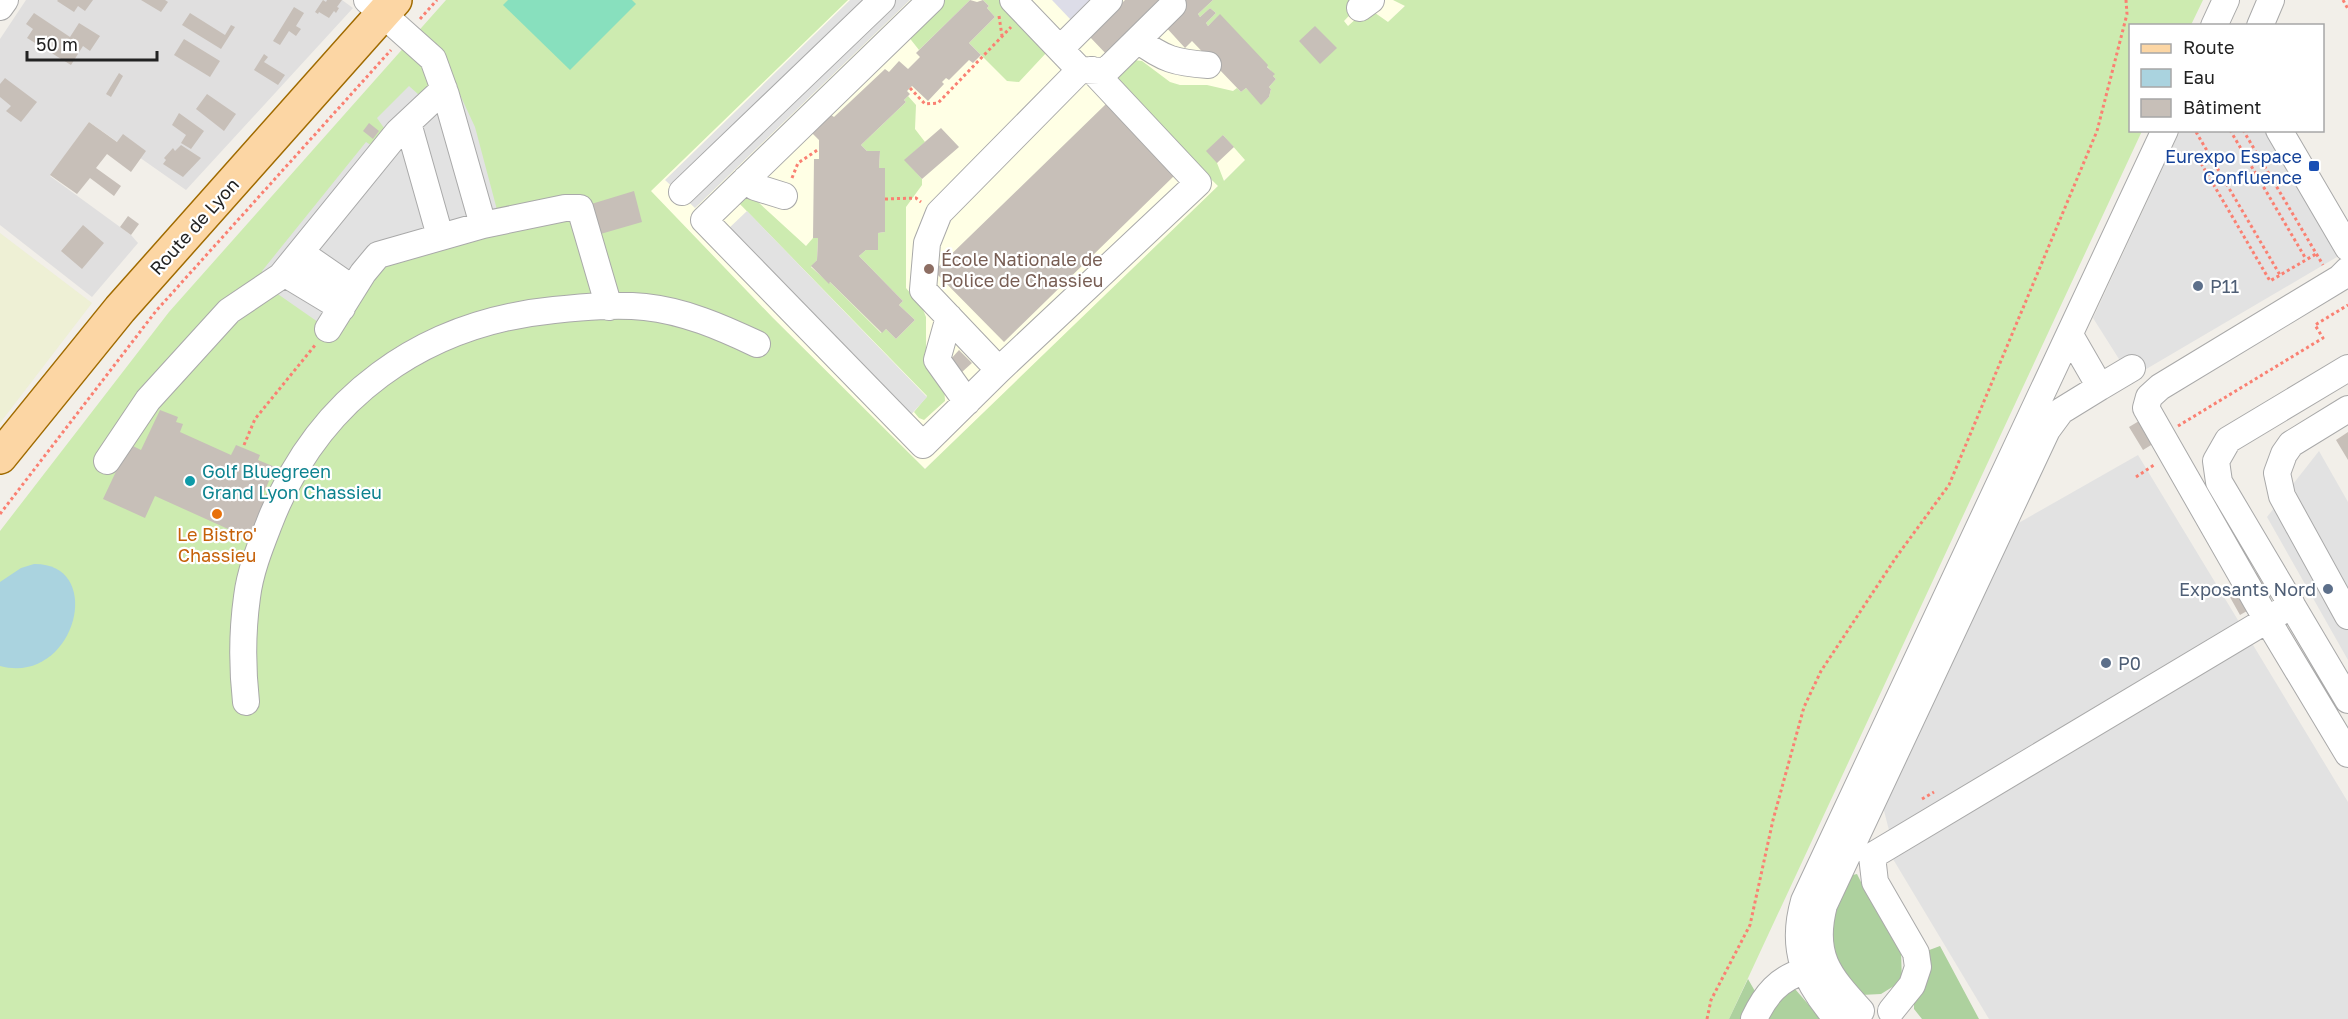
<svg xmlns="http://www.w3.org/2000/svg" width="2348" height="1019" viewBox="0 0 2348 1019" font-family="'Golos Text',sans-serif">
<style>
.residential{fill:#e0dfdf}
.education{fill:#ffffe5}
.farmland{fill:#eef0d5}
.grass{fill:#cdebb0;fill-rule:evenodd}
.forest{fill:#add19e}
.pitch{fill:#88e0be}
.parking{fill:#e2e2e2}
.plaza{fill:#dddde8}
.water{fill:#aad3df}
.building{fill:#c7bfb8}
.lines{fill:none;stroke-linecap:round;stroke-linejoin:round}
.minor-casing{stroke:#a9a9a9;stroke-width:28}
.major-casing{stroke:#a06b00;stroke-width:36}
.path{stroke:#fa8072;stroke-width:3;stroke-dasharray:3 3;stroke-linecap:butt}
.minor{stroke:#fff;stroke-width:26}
.major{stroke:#fcd6a4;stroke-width:33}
.transit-dot{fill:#1a4fb4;stroke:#fff;stroke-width:2}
.education-dot{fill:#8d6e63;stroke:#fff;stroke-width:2}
.service-dot{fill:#5c6f8a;stroke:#fff;stroke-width:2}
.culture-dot{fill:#0f9aa8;stroke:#fff;stroke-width:2}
.food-dot{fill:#e8710a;stroke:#fff;stroke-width:2}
.labels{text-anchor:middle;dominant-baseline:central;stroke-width:4.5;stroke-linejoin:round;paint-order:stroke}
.transit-label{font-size:18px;fill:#164399;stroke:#fff;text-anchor:end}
.street-label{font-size:18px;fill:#222;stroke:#fff}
.education-label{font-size:18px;fill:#785e54;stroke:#fff;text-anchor:start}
.service-label{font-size:18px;fill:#4e5e75;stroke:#fff;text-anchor:start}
.culture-label{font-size:18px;fill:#0d838f;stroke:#fff;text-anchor:start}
.food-label{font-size:18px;fill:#c56008;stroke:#fff}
</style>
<rect width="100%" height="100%" fill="#f2efe9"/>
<!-- residential -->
<path class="residential" d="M 26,0 L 342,0 L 353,8 L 186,190 L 89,122 L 50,176 L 131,235 L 138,243 L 92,297 L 0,225 L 0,39 Z"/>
<!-- education -->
<path class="education" d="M 848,0 L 1411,0 L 925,469 L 773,318 L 650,191 Z"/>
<!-- farmland -->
<path class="farmland" d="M 0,233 L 92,303 L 0,423 Z"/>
<!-- grass -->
<path class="grass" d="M 446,0 L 848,0 L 651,191 L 773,318 L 925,469 L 1218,186 L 1116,86 L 1116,77 L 1134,60 L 1142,61 L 1170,82 L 1180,85 L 1207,85 L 1233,91 L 1237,88 L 1241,92 L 1246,88 L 1261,104 L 1269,97 L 1271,89 L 1269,87 L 1276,79 L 1273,76 L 1274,74 L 1220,15 L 1208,26 L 1206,23 L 1216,13 L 1210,8 L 1200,17 L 1198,14 L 1213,0 L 1364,0 L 1344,21 L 1348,26 L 1368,8 L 1388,22 L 1405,6 L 1393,0 L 2203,0 L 2191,25 L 2130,26 L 2130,130 L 2142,131 L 1729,1019 L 0,1019 L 0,531 L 169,312 ZM 1223,135 L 1245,160 L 1224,181 L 1217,163 Z
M 944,0 L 970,0 L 919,50 L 908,36 Z
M 983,0 L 1002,0 L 1047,52 L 1019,82 L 1007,81 L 969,43 L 995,17 L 987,8 L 989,6 Z
M 908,96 L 916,105 L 915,129 L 925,142 L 905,160 L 922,179 L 922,185 L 906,207 L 906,288 L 922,307 L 926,317 L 926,365 L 944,385 L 945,401 L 924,420 L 919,418 L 914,412 L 927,396 L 736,200 L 746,191 L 806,246 L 813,238 L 818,238 L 817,260 L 811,267 L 829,283 L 830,282 L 881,333 L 886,329 L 896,339 L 915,320 L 899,305 L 903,301 L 859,256 L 866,250 L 878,250 L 878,233 L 885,232 L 885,169 L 879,168 L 880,151 L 867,151 L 861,145 L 906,102 L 904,100 Z"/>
<!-- forest -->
<path class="forest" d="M 1857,874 L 1868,896 L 1901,952 L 1902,981 L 1881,994 L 1861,995 L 1829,953 L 1837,898 L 1848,876 Z
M 1940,946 L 1979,1019 L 1922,1019 L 1914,1009 L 1914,1000 L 1924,952 Z
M 1748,979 L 1756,993 L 1743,1019 L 1729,1019 Z
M 1795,989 L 1821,1019 L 1764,1019 L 1783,990 Z"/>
<!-- pitch -->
<path class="pitch" d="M 508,0 L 632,0 L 636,4 L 570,70 L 503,5 Z"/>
<!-- parking -->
<path class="parking" d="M 850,0 L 910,0 L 695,208 L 665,180 Z
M 448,69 L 475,127 L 500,221 L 392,250 L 328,329 L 272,290 L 262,271 L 366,142 L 377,149 L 384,128 L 377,118 L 409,86 L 419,95 Z
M 2180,131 L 2270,131 L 2342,254 L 2131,378 L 2093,318 Z
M 747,211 L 927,397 L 908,418 L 727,230 Z
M 2319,451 L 2348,502 L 2348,660 L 2267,517 Z
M 2138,455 L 2348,802 L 2348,1019 L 1989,1019 L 1893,859 L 1892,842 L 1882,803 L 2015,525 Z"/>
<!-- plaza -->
<path class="plaza" d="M 1052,0 L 1091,0 L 1071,20 Z"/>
<!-- water -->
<path class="water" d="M 34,564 C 107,563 75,686 0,666 L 0,582 L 21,568 Z"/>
<!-- building -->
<path class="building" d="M 58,0 L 93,0 L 85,11 L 78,6 L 74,12 L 57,1 Z
M 141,0 L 165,0 L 168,2 L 161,12 Z
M 323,0 L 326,2 L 327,0 L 342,0 L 337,7 L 339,8 L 336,13 L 334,11 L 329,18 L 319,12 L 318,14 L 315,12 Z
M 970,0 L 977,2 L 983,0 L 989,6 L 987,8 L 995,17 L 969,43 L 981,55 L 973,63 L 969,60 L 949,80 L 946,78 L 942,82 L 944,84 L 928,101 L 912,86 L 907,91 L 910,94 L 904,100 L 906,102 L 861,145 L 867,151 L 880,151 L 879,168 L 885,168 L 885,232 L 878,233 L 878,250 L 866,250 L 859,256 L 903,301 L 899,305 L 915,320 L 896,339 L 886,329 L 882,333 L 830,282 L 829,284 L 811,266 L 817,260 L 818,238 L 813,238 L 814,159 L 819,159 L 819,140 L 812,133 L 831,115 L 834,117 L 885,69 L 889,72 L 899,61 L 908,69 L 920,57 L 916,53 Z
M 1125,0 L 1168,0 L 1109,57 L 1089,36 Z
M 1175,0 L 1213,0 L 1198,14 L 1200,17 L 1210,8 L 1216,13 L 1206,23 L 1208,26 L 1220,14 L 1268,65 L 1267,67 L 1275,74 L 1273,76 L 1276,79 L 1269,87 L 1271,89 L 1269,97 L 1261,105 L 1246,88 L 1241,92 L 1192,41 L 1185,48 L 1164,25 Z
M 294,7 L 304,13 L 296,26 L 301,29 L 296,36 L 289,31 L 280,45 L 273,41 Z
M 34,13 L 70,37 L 79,23 L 100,36 L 90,51 L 83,46 L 71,65 L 27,38 L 33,29 L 26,24 Z
M 190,13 L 225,35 L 231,25 L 235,27 L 221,49 L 182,25 Z
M 1315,26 L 1337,48 L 1320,64 L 1299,41 Z
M 184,39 L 220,61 L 210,77 L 174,55 Z
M 264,54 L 268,57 L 264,62 L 285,75 L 278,85 L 254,70 Z
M 119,73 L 123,76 L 111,97 L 106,94 Z
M 5,78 L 37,102 L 21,122 L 6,111 L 11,106 L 0,97 L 0,84 Z
M 207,94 L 236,114 L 224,131 L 196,109 Z
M 1106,104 L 1176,174 L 1004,342 L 934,271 Z
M 179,113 L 204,131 L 191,149 L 181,143 L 186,135 L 172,125 Z
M 89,122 L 117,142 L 123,134 L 146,151 L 131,172 L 107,154 L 96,168 L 121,186 L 114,196 L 90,178 L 77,194 L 50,175 Z
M 369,123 L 379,131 L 373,139 L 363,131 Z
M 941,128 L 959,147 L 922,179 L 904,160 Z
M 1223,135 L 1234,147 L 1217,163 L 1206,151 Z
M 181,145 L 201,158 L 183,177 L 163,164 L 166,160 L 164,158 L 173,148 L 175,151 Z
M 634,191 L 642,222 L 597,235 L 588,205 Z
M 128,216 L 139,224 L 131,235 L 120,227 Z
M 83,225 L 104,243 L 82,269 L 61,251 Z
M 959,350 L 972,363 L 962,372 L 950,360 Z
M 2159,409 L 2174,431 L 2143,450 L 2129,427 Z
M 160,410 L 178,417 L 176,422 L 183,424 L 180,432 L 231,455 L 236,445 L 260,455 L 258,460 L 275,467 L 262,497 L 273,502 L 257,519 L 248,538 L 155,496 L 145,518 L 103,499 L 129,444 L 141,450 Z
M 2348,432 L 2348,460 L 2336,440 Z
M 2256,572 L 2271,597 L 2240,615 L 2226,590 Z"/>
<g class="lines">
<!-- minor casing -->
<g class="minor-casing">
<path id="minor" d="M 367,0 L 433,59 L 446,95 L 483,225
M 931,0 L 704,220 L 923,445 L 999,370 L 1198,183 L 1092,70
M 0,7 L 5,0
M 1360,8 L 1371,0
M 2214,26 L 2226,0
M 2260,26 L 2271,0
M 1138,40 C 1163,59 1176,63 1208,65
M 1060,49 L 1109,0
M 1080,70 L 1106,71 L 1173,5
M 408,123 L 440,236
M 2279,130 L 2348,248
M 746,179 L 755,187 L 784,196
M 682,192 L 882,0
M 301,253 L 353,289
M 2348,270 L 2340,278 L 2160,387 L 2149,397 L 2146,408 L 2259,606 L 2348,754
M 284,273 L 342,308
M 949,317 L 937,360 L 967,402
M 328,329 L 363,273 L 378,255 L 483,225 L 565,208 L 580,208 L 609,307
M 2070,335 L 2100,387 L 2132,368
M 2348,368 L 2228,440 L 2216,461 L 2219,482 L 2348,700
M 999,370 L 923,290 L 927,243 L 939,213 L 1080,70 L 1013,0
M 2348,409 L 2291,444 L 2284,454 L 2277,473 L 2282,496 L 2348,616
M 107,461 L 148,400 L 229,311 L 281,276 L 398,132 L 444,89
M 246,702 C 242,666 242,633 247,597 C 250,572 260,547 269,524 C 317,398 422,323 554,310 C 584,307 615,304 645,307 C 684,311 721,327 757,344
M 1861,1011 C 1828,975 1811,955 1824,905 L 2047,430 L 2061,411 L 2100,387
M 1891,1011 L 1912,985 L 1918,967 L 1916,953 L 1875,882 L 1872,856 L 2292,605
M 1754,1019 C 1765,995 1779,978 1805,971
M 1837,1019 C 1805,982 1790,950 1804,901 L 2165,130"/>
</g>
<!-- major casing -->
<g class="major-casing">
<path id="major" d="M 0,457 L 120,309 L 395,0"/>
</g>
<!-- path -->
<path class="path" d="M 2343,0 L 2348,9
M 999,16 L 1002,36
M 420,19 L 437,0
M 910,88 L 925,104 L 938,103 L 1011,27
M 2230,130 L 2306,259
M 2243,130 L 2323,265
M 2196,132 L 2280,275
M 2195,153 L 2270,281 L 2316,254
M 792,178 L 798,163 L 819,149
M 885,199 L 916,198 L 921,202
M 2178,426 L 2323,338 L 2315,325 L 2348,305
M 244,445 L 255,419 L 316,344
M 2136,477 L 2154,465
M 0,514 L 156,311 L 391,50
M 1922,799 L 1934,792
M 1707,1019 L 1711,1000 L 1750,925 L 1773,820 L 1804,707 L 1821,671 L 1897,556 L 1949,485 L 2097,131 L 2127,14 L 2126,0"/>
<!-- minor -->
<use href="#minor" class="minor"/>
<!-- major -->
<use href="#major" class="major"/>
</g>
<!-- markers -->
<rect class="transit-dot" x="2308" y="160" width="12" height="12" rx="3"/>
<circle class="education-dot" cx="929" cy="269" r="6"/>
<g class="service-dot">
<circle cx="2198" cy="286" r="6"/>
<circle cx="2328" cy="589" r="6"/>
<circle cx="2106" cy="663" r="6"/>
</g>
<circle class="culture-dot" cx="190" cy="481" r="6"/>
<circle class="food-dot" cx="217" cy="514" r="6"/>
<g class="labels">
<!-- transit labels -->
<g class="transit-label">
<text x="2302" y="156">Eurexpo Espace<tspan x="2302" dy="21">Confluence</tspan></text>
</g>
<!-- street labels -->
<g class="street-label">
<text transform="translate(194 226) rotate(-48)">Route de Lyon</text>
</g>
<!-- education labels -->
<g class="education-label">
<text x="941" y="259">École Nationale de<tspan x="941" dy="21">Police de Chassieu</tspan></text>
</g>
<!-- service labels -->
<g class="service-label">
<text x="2210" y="286">P11</text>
<text x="2316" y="589" text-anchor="end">Exposants Nord</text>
<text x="2118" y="663">P0</text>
</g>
<!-- culture labels -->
<g class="culture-label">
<text x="202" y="471">Golf Bluegreen<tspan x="202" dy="21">Grand Lyon Chassieu</tspan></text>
</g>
<!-- food labels -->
<g class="food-label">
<text x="217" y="534">Le Bistro'<tspan x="217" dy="21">Chassieu</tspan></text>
</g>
</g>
<!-- legend -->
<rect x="2129" y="24" width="195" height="108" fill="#ffffff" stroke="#a7a7a7" stroke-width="1.5"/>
<rect x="2141" y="44" width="30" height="9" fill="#fcd6a4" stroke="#a7a7a7" stroke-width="1.5"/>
<text x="2183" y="54" font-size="18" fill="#222222">Route</text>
<rect x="2141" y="69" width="30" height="18" fill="#aad3df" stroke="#a7a7a7" stroke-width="1.5"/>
<text x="2183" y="84" font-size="18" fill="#222222">Eau</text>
<rect x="2141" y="99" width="30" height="18" fill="#c7bfb8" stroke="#a7a7a7" stroke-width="1.5"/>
<text x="2183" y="114" font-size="18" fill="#222222">Bâtiment</text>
<!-- scale -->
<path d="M27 51v9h130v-9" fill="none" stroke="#222222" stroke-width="3"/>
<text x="36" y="51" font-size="18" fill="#222222" stroke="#ffffff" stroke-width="4.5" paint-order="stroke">50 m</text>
</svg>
